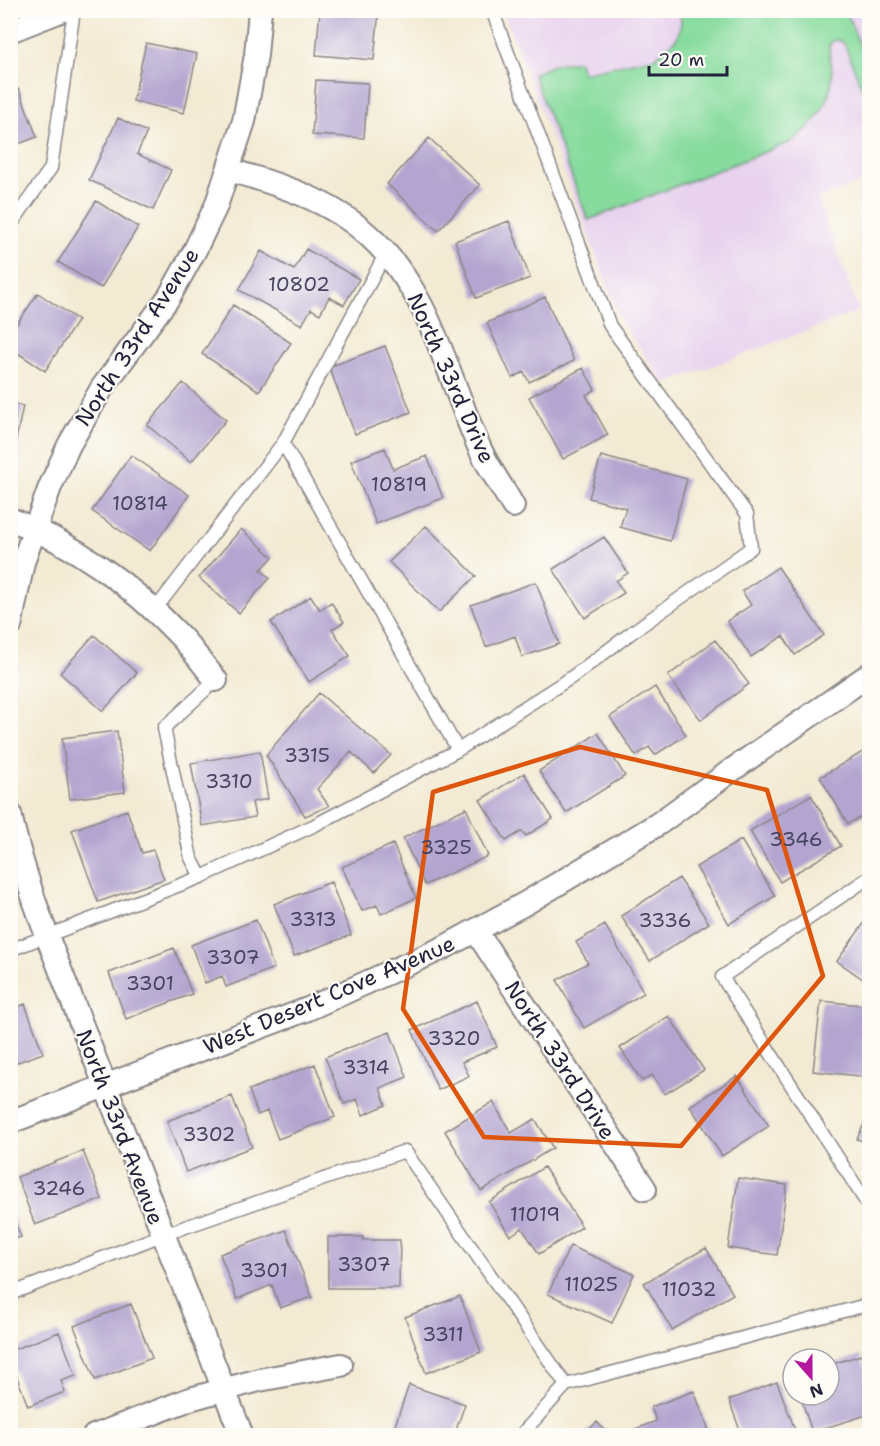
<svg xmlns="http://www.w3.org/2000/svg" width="880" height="1446" viewBox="0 0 880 1446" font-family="'Shantell Sans',sans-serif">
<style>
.built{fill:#e8d2ee}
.grass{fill:#86db9d;stroke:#547e6c;stroke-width:1.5}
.building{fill:#b3a5d0}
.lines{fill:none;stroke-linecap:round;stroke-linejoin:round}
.service-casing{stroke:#8a8687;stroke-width:15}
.minor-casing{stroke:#8a8687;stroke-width:26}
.service{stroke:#fff;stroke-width:12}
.minor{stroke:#fff;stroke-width:22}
.marked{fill:none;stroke:#de560e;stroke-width:4.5;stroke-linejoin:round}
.labels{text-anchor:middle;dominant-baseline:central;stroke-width:4.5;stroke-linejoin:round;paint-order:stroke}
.number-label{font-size:20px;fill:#464360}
.street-label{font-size:22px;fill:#22223b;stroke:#fdfcf7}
</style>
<rect width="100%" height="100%" fill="#fdfcf7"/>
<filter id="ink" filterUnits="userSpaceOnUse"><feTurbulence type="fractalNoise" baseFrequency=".0167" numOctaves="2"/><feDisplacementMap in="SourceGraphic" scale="12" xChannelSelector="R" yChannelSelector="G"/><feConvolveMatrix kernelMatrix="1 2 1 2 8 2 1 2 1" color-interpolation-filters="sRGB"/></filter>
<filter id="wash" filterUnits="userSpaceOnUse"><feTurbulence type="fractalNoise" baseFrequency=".008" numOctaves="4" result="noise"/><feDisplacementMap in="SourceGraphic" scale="24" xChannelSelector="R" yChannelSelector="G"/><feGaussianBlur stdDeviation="1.35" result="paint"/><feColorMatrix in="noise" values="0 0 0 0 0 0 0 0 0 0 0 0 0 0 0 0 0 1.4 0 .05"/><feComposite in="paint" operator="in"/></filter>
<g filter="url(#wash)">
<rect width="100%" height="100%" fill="#f3ead3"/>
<!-- built -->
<path class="built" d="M 503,11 L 869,11 L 869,179 L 818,199 L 859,311 L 665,384 L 622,323 Z"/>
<!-- grass -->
<path class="grass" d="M 680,11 L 846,11 L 869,68 L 869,106 L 844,43 L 838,40 L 832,41 L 829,46 C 829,56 832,65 832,75 C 831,104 814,126 791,142 L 588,220 L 533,74 L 556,64 L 578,61 L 583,73 L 656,57 L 677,38 L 681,23 Z"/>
<g id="blocks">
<!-- building -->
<path class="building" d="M 320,10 L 379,10 L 374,60 L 316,55 Z
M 146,43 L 197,54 L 184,113 L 133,101 Z
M 316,80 L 368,83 L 364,138 L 312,135 Z
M 19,89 L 37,137 L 10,147 L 10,92 Z
M 118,118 L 147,132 L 137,154 L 171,170 L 153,210 L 89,180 Z
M 429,138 L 480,185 L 438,231 L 387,184 Z
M 96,201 L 138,227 L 101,288 L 58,262 Z
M 509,221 L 530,278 L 476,298 L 455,241 Z
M 306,249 L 359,279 L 344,305 L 329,297 L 320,314 L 311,309 L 302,325 L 239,290 L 261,251 L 294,270 Z
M 38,293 L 78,320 L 45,371 L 10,348 L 10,334 Z
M 545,297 L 574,361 L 529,382 L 524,372 L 512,378 L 487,323 Z
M 233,305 L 291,343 L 259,391 L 202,354 Z
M 385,346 L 411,412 L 355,434 L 329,367 Z
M 583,368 L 595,390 L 586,395 L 608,435 L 563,459 L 529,397 Z
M 183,383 L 226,420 L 191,462 L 147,425 Z
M 10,403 L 23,406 L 13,454 L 10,454 Z
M 385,448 L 393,469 L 427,456 L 443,498 L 376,524 L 351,461 Z
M 131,455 L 189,495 L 150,551 L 92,511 Z
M 601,456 L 687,479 L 670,541 L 620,527 L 626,508 L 589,498 Z
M 426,526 L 476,576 L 439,612 L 389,562 Z
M 241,529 L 273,557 L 261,570 L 270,578 L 239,613 L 199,578 Z
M 604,537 L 628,573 L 616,581 L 624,593 L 585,618 L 553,569 Z
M 778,567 L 824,635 L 795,655 L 783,636 L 751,657 L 727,621 L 751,605 L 742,591 Z
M 536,582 L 559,644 L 522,657 L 515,636 L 486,647 L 471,605 Z
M 311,596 L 320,610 L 331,602 L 344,622 L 332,629 L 350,656 L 309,682 L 271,622 Z
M 94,635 L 137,673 L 103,711 L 60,673 Z
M 715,640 L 749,684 L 701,720 L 668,676 Z
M 655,687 L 686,735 L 655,755 L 649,747 L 636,756 L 610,717 Z
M 319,693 L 391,755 L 374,773 L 351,752 L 317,789 L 329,806 L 305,816 L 266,755 Z
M 117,731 L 125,792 L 70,799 L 62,738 Z
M 598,733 L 625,776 L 566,813 L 539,771 Z
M 866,750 L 870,756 L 870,812 L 848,824 L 820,777 Z
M 260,751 L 268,799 L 252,802 L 255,817 L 202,826 L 191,763 Z
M 524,773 L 553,819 L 526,836 L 522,831 L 506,841 L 480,800 Z
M 811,795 L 841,846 L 780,882 L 750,831 Z
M 466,808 L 488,856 L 425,885 L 403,838 Z
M 127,810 L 142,853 L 153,850 L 164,879 L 98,902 L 72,830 Z
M 741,840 L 775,896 L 729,924 L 696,867 Z
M 393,844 L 416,898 L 381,914 L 377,905 L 362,911 L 342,867 Z
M 679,878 L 709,923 L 650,961 L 621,916 Z
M 331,882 L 351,935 L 294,956 L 274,904 Z
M 870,915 L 870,984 L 837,961 Z
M 256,920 L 274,968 L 226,987 L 222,976 L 205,983 L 191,945 Z
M 605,925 L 644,993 L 584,1028 L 557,980 L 588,963 L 576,942 Z
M 174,948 L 192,994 L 126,1019 L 109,973 Z
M 477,1001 L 497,1047 L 462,1062 L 469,1076 L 438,1090 L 412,1030 Z
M 821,1001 L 870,1006 L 868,1077 L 813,1071 Z
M 25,1004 L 43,1053 L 10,1065 L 10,1010 Z
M 669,1016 L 704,1070 L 665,1094 L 652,1075 L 642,1081 L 620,1048 Z
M 390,1032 L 407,1077 L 380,1088 L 386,1105 L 363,1115 L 357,1099 L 344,1104 L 325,1057 Z
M 315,1064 L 335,1117 L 278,1139 L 267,1111 L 258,1115 L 249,1090 Z
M 737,1076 L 769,1126 L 722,1156 L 690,1106 Z
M 232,1096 L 252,1147 L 186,1172 L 167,1121 Z
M 493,1102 L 511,1133 L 535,1119 L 553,1148 L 481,1191 L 445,1131 Z
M 870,1111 L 870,1144 L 857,1139 Z
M 83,1151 L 102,1199 L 35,1225 L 17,1177 Z
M 544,1167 L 582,1227 L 539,1254 L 522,1228 L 510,1236 L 489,1202 Z
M 738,1178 L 787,1185 L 777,1255 L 728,1248 Z
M 10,1210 L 21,1237 L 10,1241 Z
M 286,1230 L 312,1297 L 280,1308 L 272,1285 L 237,1299 L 220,1254 Z
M 328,1237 L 363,1237 L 363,1240 L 400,1240 L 399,1288 L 328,1288 Z
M 570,1246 L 634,1274 L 612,1323 L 548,1294 Z
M 706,1248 L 733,1294 L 672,1330 L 644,1283 Z
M 460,1296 L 481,1352 L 426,1373 L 405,1317 Z
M 131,1304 L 152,1358 L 95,1380 L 74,1326 Z
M 59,1332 L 76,1376 L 61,1381 L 65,1392 L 28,1406 L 10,1359 L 10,1351 Z
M 861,1355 L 870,1383 L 870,1414 L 812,1432 L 800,1395 L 829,1395 L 829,1365 Z
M 777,1382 L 797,1435 L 742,1436 L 729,1400 Z
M 409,1385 L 465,1404 L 454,1436 L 406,1436 L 393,1431 Z
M 694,1391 L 711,1436 L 635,1436 L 633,1430 L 656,1421 L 651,1407 Z
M 597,1422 L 610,1436 L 582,1436 Z"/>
</g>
</g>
<g filter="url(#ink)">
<use href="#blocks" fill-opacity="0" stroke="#8a8687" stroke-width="1.5"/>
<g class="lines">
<!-- service casing -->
<g class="service-casing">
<path id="service" d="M 10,226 L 51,168 L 74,10
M 283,443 L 458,750
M 154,611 L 283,443 L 386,253
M 201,877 L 191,858 L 164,728 L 216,680
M 870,877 L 722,977 L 870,1208
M 10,950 L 201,877 L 315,825 L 458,750 L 572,677 L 631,633 L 751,548 L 747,514 L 610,326 L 492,10
M 10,1294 L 162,1235 L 405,1151 L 566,1385
M 520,1436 L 566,1385 L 870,1304"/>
</g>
<!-- minor casing -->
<g class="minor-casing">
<path id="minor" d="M 10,31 L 63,10
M 229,170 C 278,184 330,200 368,235 C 432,292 447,377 481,451 C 490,470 503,488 513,506
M 10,519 C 75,544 133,586 181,637 C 193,650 204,666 216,680
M 10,626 L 23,562 L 50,487 L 69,445 L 102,388 L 169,297 L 194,252 L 216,206 L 244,121 L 256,55 L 260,10
M 10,814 C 19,856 32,896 47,936 L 242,1436
M 476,931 L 645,1189
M 10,1122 L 308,1009 L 443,948 L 526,903 L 658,824 L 732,770 L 870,674
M 94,1436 L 190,1399 L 259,1380 L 341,1365"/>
</g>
<!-- service -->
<use href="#service" class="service"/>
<!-- minor -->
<use href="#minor" class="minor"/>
</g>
</g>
<!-- marked area -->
<path class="marked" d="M 580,747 L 767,790 L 823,976 L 681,1146 L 484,1137 L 403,1009 L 433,792 Z"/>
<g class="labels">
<!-- number labels -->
<g class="number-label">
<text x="299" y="284">10802</text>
<text x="399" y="484">10819</text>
<text x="140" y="503">10814</text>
<text x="307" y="755">3315</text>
<text x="229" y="781">3310</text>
<text x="796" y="839">3346</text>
<text x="446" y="847">3325</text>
<text x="313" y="919">3313</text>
<text x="665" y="920">3336</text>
<text x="233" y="957">3307</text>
<text x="150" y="983">3301</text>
<text x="454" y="1038">3320</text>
<text x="366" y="1067">3314</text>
<text x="209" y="1134">3302</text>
<text x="59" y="1188">3246</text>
<text x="535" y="1214">11019</text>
<text x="364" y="1264">3307</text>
<text x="264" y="1270">3301</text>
<text x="591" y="1284">11025</text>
<text x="689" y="1289">11032</text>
<text x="443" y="1334">3311</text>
</g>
<!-- street labels -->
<g class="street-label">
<text transform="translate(137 337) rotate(-57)">North 33rd Avenue</text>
<text transform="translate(451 378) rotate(66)">North 33rd Drive</text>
<text transform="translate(329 995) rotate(-23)">West Desert Cove Avenue</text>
<text transform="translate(560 1060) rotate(57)">North 33rd Drive</text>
<text transform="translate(120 1127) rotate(69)">North 33rd Avenue</text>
</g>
</g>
<!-- margin -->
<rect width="880" height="1446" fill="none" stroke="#fdfcf7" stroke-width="36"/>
<!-- north arrow -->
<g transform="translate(811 1377) rotate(159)"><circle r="28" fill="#fdfcf7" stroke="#a5a5ac" stroke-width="1.5"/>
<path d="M0-4.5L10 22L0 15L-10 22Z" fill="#b5179e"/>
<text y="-9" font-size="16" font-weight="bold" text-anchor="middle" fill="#22223b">N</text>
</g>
<!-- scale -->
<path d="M649 66v9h78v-9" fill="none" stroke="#22223b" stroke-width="3"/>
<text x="658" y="66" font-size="18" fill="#22223b" stroke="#fdfcf7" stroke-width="4.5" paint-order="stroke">20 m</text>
</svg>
